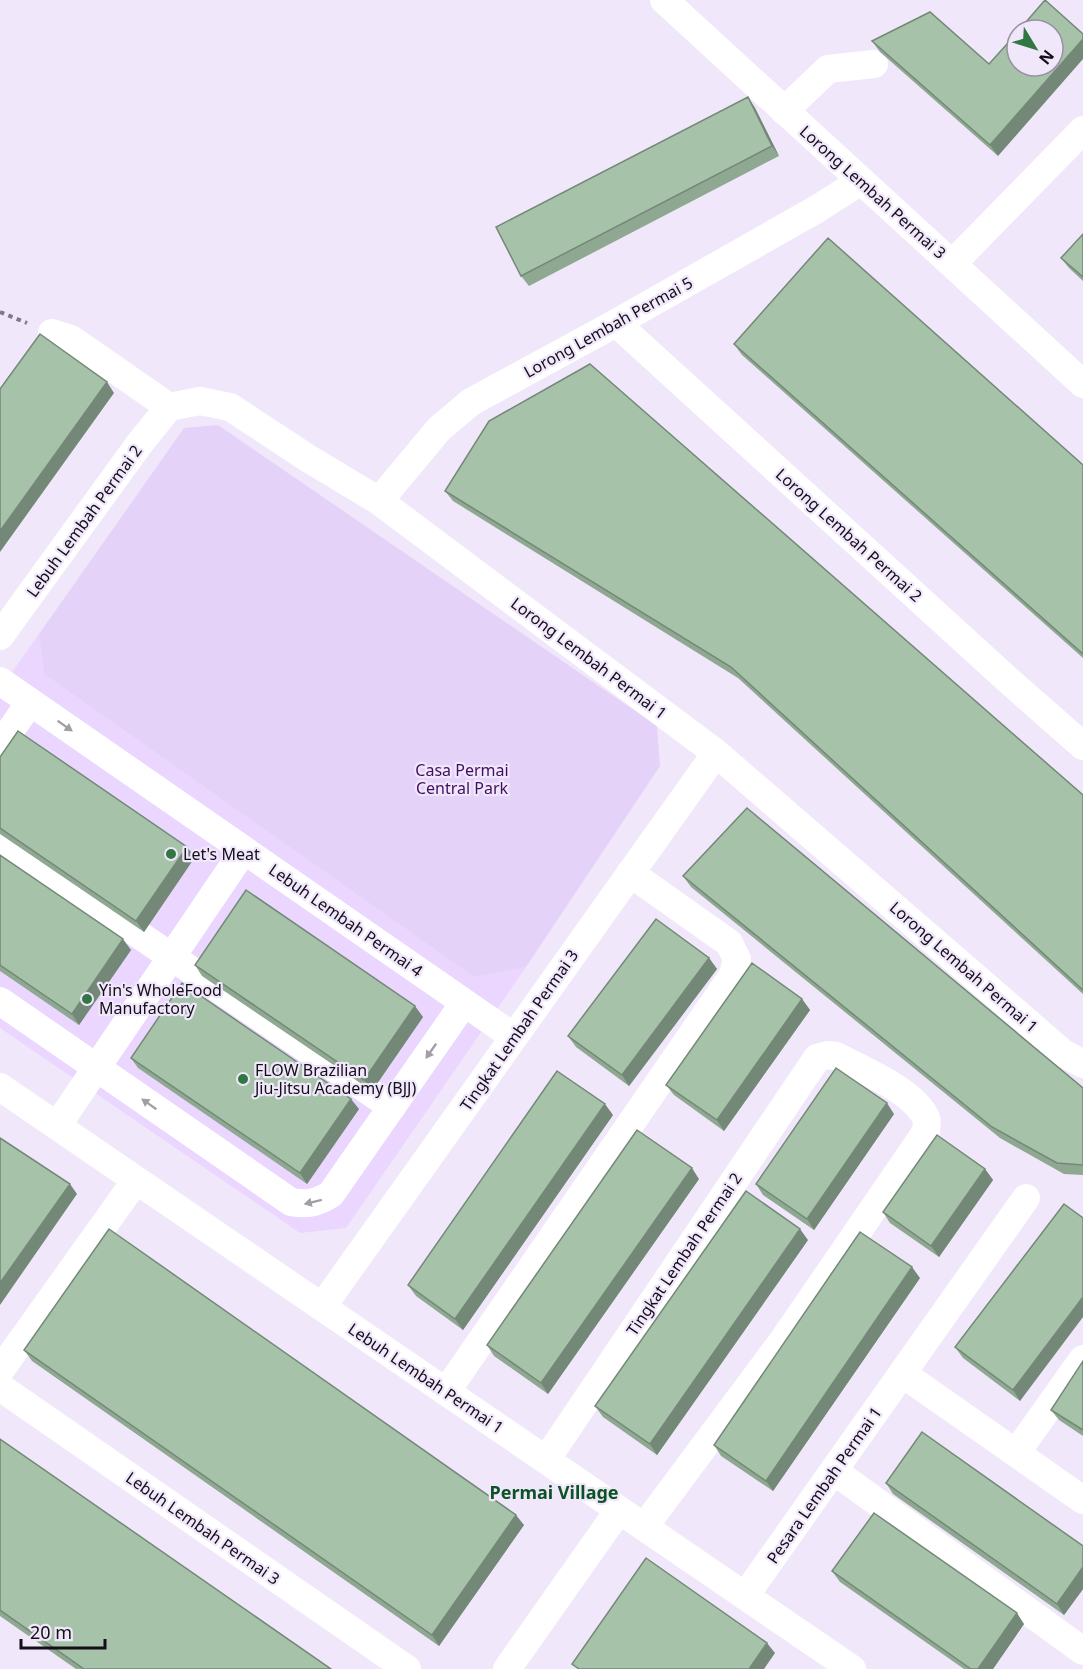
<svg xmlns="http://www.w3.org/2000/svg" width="1083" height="1669" viewBox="0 0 1083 1669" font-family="'Noto Sans',sans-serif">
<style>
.built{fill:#ead6fe}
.green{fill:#e5d2f8}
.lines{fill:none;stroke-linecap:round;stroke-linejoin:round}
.path{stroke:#807887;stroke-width:4;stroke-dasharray:4.5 4.5;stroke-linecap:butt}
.minor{stroke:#fff;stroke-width:28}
.wall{fill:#8fa892}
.shaded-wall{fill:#748877}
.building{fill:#a6c3aa;stroke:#748877;stroke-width:1.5}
.oneway{fill:#a19fa3}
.poi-dot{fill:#307743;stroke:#f1e7fb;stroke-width:2}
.labels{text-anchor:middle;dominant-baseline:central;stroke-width:4.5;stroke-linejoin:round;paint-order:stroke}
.street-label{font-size:16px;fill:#140e19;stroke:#f1e7fb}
.park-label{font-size:16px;fill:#400f5f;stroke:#f1e7fb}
.poi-label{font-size:16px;fill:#140e19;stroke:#f1e7fb;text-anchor:start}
.neighbourhood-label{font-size:18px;font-weight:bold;fill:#0b5224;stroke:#f1e7fb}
</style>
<rect width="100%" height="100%" fill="#f1e7fb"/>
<!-- built -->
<path class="built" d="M 39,634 L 44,674 L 474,977 L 526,967 L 346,1228 L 300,1233 L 0,1028 L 0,689 Z"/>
<!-- green -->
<path class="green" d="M 218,425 L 657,726 L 660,766 L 526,967 L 474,977 L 44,674 L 39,634 L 184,428 Z"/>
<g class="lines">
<!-- path -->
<path class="path" d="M 0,312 L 27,323"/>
<!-- minor -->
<path class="minor" d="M 664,0 L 1083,384
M 784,111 L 828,69 L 874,64
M 952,264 L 1083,130
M 616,323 L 1008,680 L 1083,746
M 52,333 L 71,339 L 169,407 L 200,401 L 230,407 L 306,457 L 379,501 L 716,753 L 1063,1053 L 1083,1064
M 379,501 L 439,429 L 471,402 L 616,323 L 817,209 L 861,181
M 0,636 L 140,443 L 169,407
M 0,681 L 514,1037
M 0,746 L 30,702
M 0,840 L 392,1107
M 0,1001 L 291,1202 C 307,1205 317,1203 331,1194 L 464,1003
M 0,1087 L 852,1669
M 57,1126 L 244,850
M 322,1307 L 716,753
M 0,1371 L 136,1180
M 903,1374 L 1083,1500
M 0,1387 L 407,1669
M 446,1392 L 733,975 L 737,959 L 729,943 L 630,873
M 1016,1453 L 1083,1359
M 546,1460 L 817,1058 L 828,1055 L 836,1056 C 861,1069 914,1091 926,1118 C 928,1122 926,1127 926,1132 L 784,1339 L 644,1527
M 834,1471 L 1083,1651
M 745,1596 L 1026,1198
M 507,1669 L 619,1510"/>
</g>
<!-- wall -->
<path class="wall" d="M 930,12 L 998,156 L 880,52 L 872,41 Z
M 748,97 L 755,108 L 779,156 L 529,286 L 521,276 Z
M 1083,234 L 1083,281 L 1069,268 L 1061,258 Z
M 734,344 L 1083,465 L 1083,658 L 742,355 Z
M 445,491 L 1083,795 L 1083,994 L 738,678 L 453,501 Z
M 0,757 L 195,857 L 144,932 L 0,834 Z
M 0,855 L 131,950 L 79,1025 L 0,971 Z
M 683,876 L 1083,1088 L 1083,1175 L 1064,1174 L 1000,1138 L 691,887 Z
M 709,958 L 717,969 L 629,1086 L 576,1047 L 568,1036 Z
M 195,965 L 423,1017 L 372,1091 L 202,976 Z
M 802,999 L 810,1010 L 724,1131 L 674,1095 L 666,1085 Z
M 131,1058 L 359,1109 L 307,1184 L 138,1068 Z
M 894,1114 L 814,1230 L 763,1195 L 756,1184 Z
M 613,1115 L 463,1330 L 416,1296 L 408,1285 Z
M 985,1169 L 993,1180 L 939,1257 L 890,1223 L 883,1212 Z
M 699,1179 L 548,1394 L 494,1356 L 487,1345 Z
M 1064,1204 L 1020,1401 L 963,1358 L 955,1347 Z
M 808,1240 L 657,1455 L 603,1417 L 595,1406 Z
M 920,1278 L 773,1491 L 721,1456 L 714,1445 Z
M 24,1350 L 524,1525 L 439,1646 L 32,1361 Z
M 1083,1361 L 1083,1436 L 1059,1420 L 1051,1410 Z
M 0,1439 L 331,1669 L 76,1669 L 0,1616 Z
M 886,1483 L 1083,1546 L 1083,1589 L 1064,1615 L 893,1494 Z
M 832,1571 L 1024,1624 L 993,1669 L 964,1669 L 840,1582 Z"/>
<!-- shaded-wall -->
<path class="shaded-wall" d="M 1083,39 L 1083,59 L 998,156 L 990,145 Z
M 748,97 L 755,108 L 779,156 L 772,146 Z
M 107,382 L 114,393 L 0,552 L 0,531 Z
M 187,847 L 195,857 L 144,932 L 136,921 Z
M 123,939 L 131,950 L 79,1025 L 72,1014 Z
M 709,958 L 717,969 L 629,1086 L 622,1075 Z
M 802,999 L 810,1010 L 724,1131 L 717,1120 Z
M 415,1006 L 423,1017 L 372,1091 L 364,1080 Z
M 351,1099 L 359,1109 L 307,1184 L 300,1173 Z
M 887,1103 L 894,1114 L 814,1230 L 807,1219 Z
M 605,1104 L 613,1115 L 463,1330 L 455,1319 Z
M 692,1168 L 699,1179 L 548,1394 L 541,1383 Z
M 985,1169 L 993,1180 L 939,1257 L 931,1246 Z
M 70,1184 L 77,1194 L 0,1305 L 0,1283 Z
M 800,1229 L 808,1240 L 657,1455 L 650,1444 Z
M 912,1267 L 920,1278 L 773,1491 L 766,1481 Z
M 1083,1297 L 1083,1317 L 1020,1401 L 1013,1390 Z
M 516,1515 L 524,1525 L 439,1646 L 432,1635 Z
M 1083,1567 L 1083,1589 L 1064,1615 L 1057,1604 Z
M 1017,1613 L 1024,1624 L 993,1669 L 978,1669 Z
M 767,1643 L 775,1653 L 764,1669 L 749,1669 Z"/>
<!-- building -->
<path class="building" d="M 1045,0 L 1083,34 L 1083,39 L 990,145 L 872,41 L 930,12 L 989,64 L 1017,33 L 1017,66 L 1053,66 L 1053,30 L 1019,30 Z
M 748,97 L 772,146 L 521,276 L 496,227 Z
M 1083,234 L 1083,277 L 1061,258 Z
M 828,238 L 1083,465 L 1083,654 L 734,344 Z
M 40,334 L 107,382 L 0,531 L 0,389 Z
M 590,364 L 1083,795 L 1083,990 L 731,667 L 445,491 L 489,421 Z
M 18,731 L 187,847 L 136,921 L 0,828 L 0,757 Z
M 747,808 L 1083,1088 L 1083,1165 L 1057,1163 L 992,1127 L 683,876 Z
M 0,855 L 123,939 L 72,1014 L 0,965 Z
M 246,890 L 415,1006 L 364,1080 L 195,965 Z
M 656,919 L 709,958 L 622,1075 L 568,1036 Z
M 752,963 L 802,999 L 717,1120 L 666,1085 Z
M 182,983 L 351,1099 L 300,1173 L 131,1058 Z
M 836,1068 L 887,1103 L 807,1219 L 756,1184 Z
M 557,1071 L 605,1104 L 455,1319 L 408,1285 Z
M 637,1130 L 692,1168 L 541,1383 L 487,1345 Z
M 937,1135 L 985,1169 L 931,1246 L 883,1212 Z
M 0,1138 L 70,1184 L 0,1283 Z
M 746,1191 L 800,1229 L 650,1444 L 595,1406 Z
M 1064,1204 L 1083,1218 L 1083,1297 L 1013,1390 L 955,1347 Z
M 109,1229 L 516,1515 L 432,1635 L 24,1350 Z
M 860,1232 L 912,1267 L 766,1481 L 714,1445 Z
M 1083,1361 L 1083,1430 L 1051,1410 Z
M 922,1432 L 1083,1546 L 1083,1567 L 1057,1604 L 886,1483 Z
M 0,1439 L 331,1669 L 84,1669 L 0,1610 Z
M 874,1513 L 1017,1613 L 978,1669 L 971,1669 L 832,1571 Z
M 646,1558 L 767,1643 L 749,1669 L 579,1669 L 572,1664 Z"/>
<!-- one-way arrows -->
<defs><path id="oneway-solid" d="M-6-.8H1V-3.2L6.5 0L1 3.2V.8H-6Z" transform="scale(1.5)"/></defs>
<g class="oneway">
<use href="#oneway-solid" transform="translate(65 726) rotate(35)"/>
<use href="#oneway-solid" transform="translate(431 1051) rotate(125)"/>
<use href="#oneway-solid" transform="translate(149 1104) rotate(-145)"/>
<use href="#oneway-solid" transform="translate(313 1202) rotate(166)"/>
</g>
<!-- markers -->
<g class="poi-dot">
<circle cx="171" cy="854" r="6"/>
<circle cx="87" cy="999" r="6"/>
<circle cx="243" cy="1079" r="6"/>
</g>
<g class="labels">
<!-- street labels -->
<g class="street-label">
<text transform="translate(873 192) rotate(42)">Lorong Lembah Permai 3</text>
<text transform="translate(608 327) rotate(-29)">Lorong Lembah Permai 5</text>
<text transform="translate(84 521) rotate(-54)">Lebuh Lembah Permai 2</text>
<text transform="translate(849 535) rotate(42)">Lorong Lembah Permai 2</text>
<text transform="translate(589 658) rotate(37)">Lorong Lembah Permai 1</text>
<text transform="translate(346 920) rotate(35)">Lebuh Lembah Permai 4</text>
<text transform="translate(964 967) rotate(41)">Lorong Lembah Permai 1</text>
<text transform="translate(519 1030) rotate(-55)">Tingkat Lembah Permai 3</text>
<text transform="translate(684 1254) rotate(-56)">Tingkat Lembah Permai 2</text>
<text transform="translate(426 1378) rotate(34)">Lebuh Lembah Permai 1</text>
<text transform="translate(824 1485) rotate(-55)">Pesara Lembah Permai 1</text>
<text transform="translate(203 1528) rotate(35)">Lebuh Lembah Permai 3</text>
</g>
<!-- park labels -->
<g class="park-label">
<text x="462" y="770">Casa Permai<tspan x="462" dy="18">Central Park</tspan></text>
</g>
<!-- poi labels -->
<g class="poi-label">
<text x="183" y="854">Let's Meat</text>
<text x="99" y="990">Yin's WholeFood<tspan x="99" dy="18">Manufactory</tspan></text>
<text x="255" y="1070">FLOW Brazilian<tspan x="255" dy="18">Jiu-Jitsu Academy (BJJ)</tspan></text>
</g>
<!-- neighbourhood labels -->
<g class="neighbourhood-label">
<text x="554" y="1492">Permai Village</text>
</g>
</g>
<!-- north arrow -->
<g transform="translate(1035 48) rotate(128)"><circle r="28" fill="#f1e7fb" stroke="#9990a1" stroke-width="1.5"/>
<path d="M0-4.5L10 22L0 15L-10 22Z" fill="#307743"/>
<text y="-9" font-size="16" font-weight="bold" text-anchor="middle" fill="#140e19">N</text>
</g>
<!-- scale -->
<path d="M21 1639v9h84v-9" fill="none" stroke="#140e19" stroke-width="3"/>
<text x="30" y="1639" font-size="18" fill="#140e19" stroke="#f1e7fb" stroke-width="4.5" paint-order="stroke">20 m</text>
</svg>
